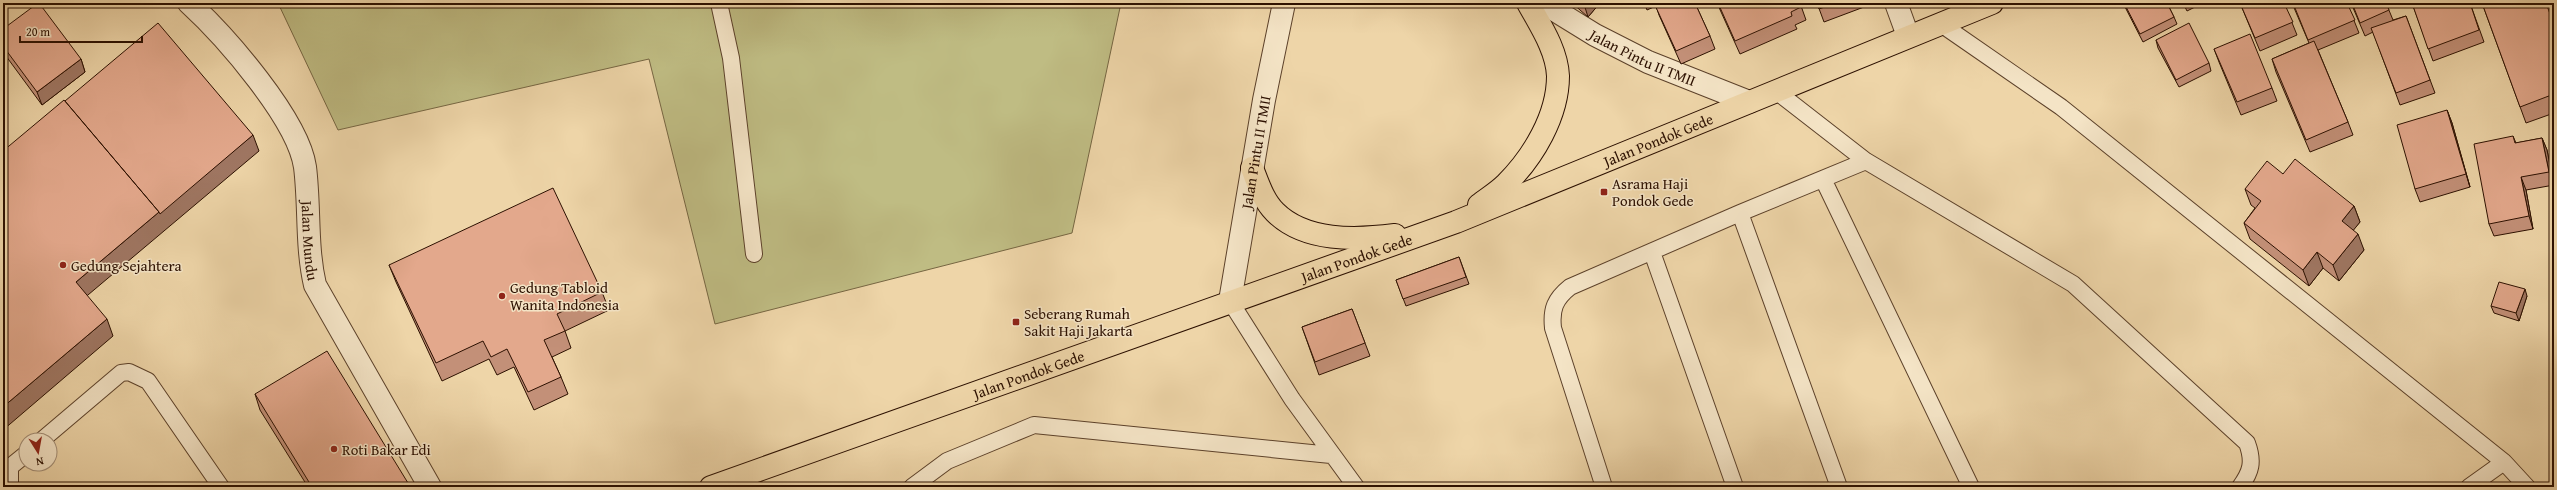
<svg xmlns="http://www.w3.org/2000/svg" width="2557" height="490" viewBox="0 0 2557 490" font-family="'Gentium Book Plus',serif">
<style>
.green{fill:#bfbc83;stroke:#766642}
.lines{fill:none;stroke-linecap:round;stroke-linejoin:round}
.service-casing{stroke:#5c412a;stroke-width:18}
.minor-casing{stroke:#5c412a;stroke-width:24}
.tertiary-casing{stroke:#5c412a;stroke-width:24}
.primary-casing{stroke:#2c1000;stroke-width:24}
.service{stroke:#f4e4c6;stroke-width:16}
.minor{stroke:#f4e4c6;stroke-width:22}
.tertiary{stroke:#f4e4c6;stroke-width:22}
.primary{stroke:#eed5a8;stroke-width:22}
.wall{fill:#c39078;stroke:#2c1000}
.shaded-wall{fill:#9f7662;stroke:#2c1000}
.building{fill:#e3a88c;stroke:#2c1000}
.poi-dot{fill:#8f2418;stroke:#f4e4c6;stroke-width:1.5}
.labels{text-anchor:middle;dominant-baseline:central;stroke-width:3;stroke-linejoin:round;paint-order:stroke}
.street-label{font-size:15px;fill:#2c1000;stroke:#f4e4c6}
.poi-label{font-size:15px;fill:#2c1000;stroke:#f4e4c6;text-anchor:start}
</style>
<rect width="100%" height="100%" fill="#eed5a8"/>
<filter id="stains"><feTurbulence type="fractalNoise" baseFrequency=".005" numOctaves="4"/><feColorMatrix values="0 0 0 0 .2 0 0 0 0 .09 0 0 0 0 .02 0 0 0 .5 -.17"/></filter>
<radialGradient id="worn" r=".72"><stop offset=".6" stop-color="#630" stop-opacity="0"/><stop offset="1" stop-color="#630" stop-opacity=".3"/></radialGradient>
<!-- green -->
<path class="green" d="M 278,3 L 1121,3 L 1072,233 L 715,324 L 649,59 L 338,130 Z"/>
<g class="lines">
<!-- service casing -->
<g class="service-casing">
<path id="service" d="M 719,3 L 731,58 L 754,254
M 1941,24 L 2061,107 L 2504,462 L 2527,487
M 1776,91 L 1866,161 L 2073,284 L 2247,443 C 2254,462 2251,472 2240,487
M 1823,179 L 1971,487
M 1740,213 L 1839,487
M 1652,252 L 1735,487
M 1230,301 L 1292,399 L 1356,487
M 42,440 L 121,373 L 129,372 L 148,381 L 221,487
M 10,487 L 10,467 L 26,454
M 912,487 L 947,461 L 1034,425 L 1331,455
M 1604,487 L 1553,328 C 1551,309 1555,299 1570,287 L 1740,213 L 1866,161
M 2469,487 L 2504,462"/>
</g>
<!-- minor casing -->
<g class="minor-casing">
<g id="minor">
<path id="s1" d="M 189,3 C 225,36 298,119 305,167 C 310,207 306,246 315,285 L 430,487"/>
<path d="M 1896,3 L 1908,36"/>
</g>
</g>
<!-- tertiary casing -->
<g class="tertiary-casing">
<g id="tertiary">
<path id="s2" d="M 1543,3 L 1595,35 L 1648,62 L 1749,102"/>
<path id="s3" d="M 1230,301 L 1264,100 L 1284,3"/>
</g>
</g>
<!-- primary casing -->
<g class="primary-casing">
<g id="primary">
<path d="M 1252,168 C 1258,183 1263,200 1275,212 C 1305,242 1356,240 1395,235"/>
<path d="M 1479,205 C 1488,198 1498,192 1506,184 C 1533,157 1558,116 1558,76 C 1557,50 1540,25 1528,3"/>
<path id="s4" d="M 711,487 L 1456,222 L 1992,3"/>
</g>
</g>
<!-- service -->
<use href="#service" class="service"/>
<!-- minor -->
<use href="#minor" class="minor"/>
<!-- tertiary -->
<use href="#tertiary" class="tertiary"/>
<!-- primary -->
<use href="#primary" class="primary"/>
</g>
<!-- wall -->
<path class="wall" d="M 1572,3 L 1600,3 L 1588,17 Z
M 1644,3 L 1695,3 L 1710,36 L 1715,49 L 1681,64 L 1659,15 L 1656,6 L 1647,10 Z
M 1717,3 L 1800,3 L 1806,20 L 1795,25 L 1797,29 L 1740,54 Z
M 1817,3 L 1871,3 L 1872,4 L 1824,22 Z
M 2123,3 L 2167,3 L 2174,17 L 2177,24 L 2143,42 Z
M 2183,3 L 2203,3 L 2187,11 Z
M 2240,3 L 2284,3 L 2297,35 L 2260,51 Z
M 2292,3 L 2347,3 L 2359,33 L 2318,50 L 2348,122 L 2353,135 L 2310,152 L 2276,72 L 2272,59 L 2309,43 Z
M 2351,3 L 2386,3 L 2393,20 L 2406,16 L 2435,93 L 2400,105 L 2373,32 L 2365,36 Z
M 2412,3 L 2470,3 L 2484,42 L 2433,61 Z
M 2482,3 L 2554,25 L 2554,113 L 2526,123 Z
M 3,29 L 81,59 L 85,72 L 42,105 L 3,52 Z
M 2156,40 L 2209,63 L 2211,71 L 2179,87 L 2158,48 Z
M 2214,49 L 2272,88 L 2277,101 L 2241,115 L 2219,62 Z
M 2447,110 L 2452,123 L 2470,187 L 2420,202 L 2415,189 Z
M 2513,136 L 2516,143 L 2542,138 L 2547,150 L 2554,185 L 2526,190 L 2533,229 L 2494,236 L 2489,224 Z
M 2283,174 L 2354,206 L 2360,222 L 2353,230 L 2364,250 L 2339,281 L 2323,268 L 2309,286 L 2250,239 L 2244,223 L 2255,208 L 2251,205 L 2245,189 Z
M 1459,257 L 1469,284 L 1406,306 L 1396,280 Z
M 389,265 L 602,292 L 609,310 L 565,331 L 571,348 L 552,357 L 561,377 L 568,394 L 534,410 L 514,367 L 497,375 L 489,359 L 442,381 L 396,282 Z
M 2527,296 L 2519,321 L 2494,313 L 2491,306 Z
M 1352,309 L 1370,356 L 1319,375 L 1302,327 Z
M 255,394 L 408,483 L 410,487 L 308,487 L 260,410 Z"/>
<!-- shaded-wall -->
<path class="shaded-wall" d="M 1585,3 L 1600,3 L 1588,17 L 1584,4 Z
M 81,59 L 85,72 L 42,105 L 37,92 Z
M 2447,110 L 2452,123 L 2470,187 L 2466,174 Z
M 253,135 L 259,151 L 82,300 L 76,282 L 159,212 Z
M 2542,138 L 2547,150 L 2554,185 L 2549,172 Z
M 2521,177 L 2526,190 L 2533,229 L 2529,216 Z
M 2354,206 L 2360,222 L 2348,237 L 2342,221 Z
M 2358,234 L 2364,250 L 2339,281 L 2333,265 Z
M 2317,252 L 2323,268 L 2309,286 L 2303,270 Z
M 2525,289 L 2527,296 L 2519,321 L 2516,313 Z
M 107,319 L 113,336 L 3,430 L 3,407 Z"/>
<!-- building -->
<path class="building" d="M 38,3 L 39,3 L 81,59 L 37,92 L 3,46 L 3,29 Z
M 1654,3 L 1695,3 L 1710,36 L 1676,51 Z
M 1718,3 L 1800,3 L 1801,7 L 1791,12 L 1792,16 L 1735,41 Z
M 1817,3 L 1836,3 L 1819,9 Z
M 2124,3 L 2167,3 L 2174,17 L 2140,34 Z
M 2240,3 L 2284,3 L 2293,22 L 2255,38 Z
M 2293,3 L 2347,3 L 2355,20 L 2308,40 Z
M 2352,3 L 2386,3 L 2389,10 L 2360,23 Z
M 2412,3 L 2470,3 L 2479,30 L 2428,49 Z
M 2482,3 L 2546,3 L 2554,25 L 2554,94 L 2520,107 Z
M 2406,16 L 2430,80 L 2396,93 L 2371,28 Z
M 158,23 L 253,135 L 160,214 L 159,212 L 65,101 Z
M 2189,23 L 2209,63 L 2176,80 L 2156,40 Z
M 2250,34 L 2272,88 L 2237,102 L 2214,49 Z
M 2314,41 L 2348,122 L 2306,140 L 2272,59 Z
M 64,100 L 159,212 L 76,282 L 107,319 L 3,407 L 3,151 Z
M 2447,110 L 2466,174 L 2415,189 L 2397,125 Z
M 2513,136 L 2515,143 L 2542,138 L 2549,172 L 2521,177 L 2529,216 L 2489,224 L 2474,144 Z
M 2295,159 L 2354,206 L 2342,221 L 2358,234 L 2333,265 L 2317,252 L 2303,270 L 2244,223 L 2261,201 L 2245,189 L 2267,161 L 2283,174 Z
M 553,188 L 602,292 L 557,314 L 565,331 L 544,340 L 561,377 L 528,392 L 507,349 L 491,357 L 483,341 L 436,363 L 389,265 Z
M 1459,257 L 1466,277 L 1403,299 L 1396,280 Z
M 2499,282 L 2525,289 L 2516,313 L 2491,306 Z
M 1352,309 L 1365,343 L 1315,362 L 1302,327 Z
M 327,351 L 408,483 L 402,487 L 312,487 L 255,394 Z"/>
<!-- markers -->
<g class="poi-dot">
<rect x="1600" y="188" width="8" height="8" rx="2"/>
<circle cx="63" cy="265" r="4"/>
<circle cx="502" cy="296" r="4"/>
<rect x="1012" y="318" width="8" height="8" rx="2"/>
<circle cx="334" cy="449" r="4"/>
</g>
<g class="labels">
<!-- street labels -->
<g class="street-label">
<text stroke="none"><textPath href="#s2" startOffset="114">Jalan Pintu II TMII</textPath></text>
<text stroke="none"><textPath href="#s4" startOffset="1009">Jalan Pondok Gede</textPath></text>
<text stroke="none"><textPath href="#s3" startOffset="151">Jalan Pintu II TMII</textPath></text>
<text stroke="none"><textPath href="#s1" startOffset="277">Jalan Mundu</textPath></text>
<text stroke="none"><textPath href="#s4" startOffset="685">Jalan Pondok Gede</textPath></text>
<text stroke="none"><textPath href="#s4" startOffset="337">Jalan Pondok Gede</textPath></text>
</g>
<!-- poi labels -->
<g class="poi-label">
<text x="1612" y="183">Asrama Haji<tspan x="1612" dy="17">Pondok Gede</tspan></text>
<text x="71" y="265">Gedung Sejahtera</text>
<text x="510" y="287">Gedung Tabloid<tspan x="510" dy="17">Wanita Indonesia</tspan></text>
<text x="1024" y="313">Seberang Rumah<tspan x="1024" dy="17">Sakit Haji Jakarta</tspan></text>
<text x="342" y="449">Roti Bakar Edi</text>
</g>
</g>
<!-- margin -->
<rect width="2557" height="490" fill="none" stroke="#eed5a8" stroke-width="16"/>
<rect x="4" y="4" width="2549" height="482" fill="none" stroke="#2c1000" stroke-width="2"/>
<rect x="8" y="8" width="2541" height="474" fill="none" stroke="#2c1000"/>
<!-- north arrow -->
<g transform="translate(38 452) rotate(169)"><circle r="19" fill="#f4e4c6" stroke="#a48f77"/>
<path d="M0-3L7 15L0 10L-7 15Z" fill="#8f2418"/>
<text y="-6" font-size="11" font-weight="bold" text-anchor="middle" fill="#2c1000">N</text>
</g>
<!-- scale -->
<path d="M20 36v6h122v-6" fill="none" stroke="#2c1000" stroke-width="2"/>
<text x="26" y="36" font-size="12" fill="#2c1000" stroke="#f4e4c6" stroke-width="3" paint-order="stroke">20 m</text>
<rect width="100%" height="100%" filter="url(#stains)"/>
<rect width="100%" height="100%" fill="url(#worn)"/>
</svg>
